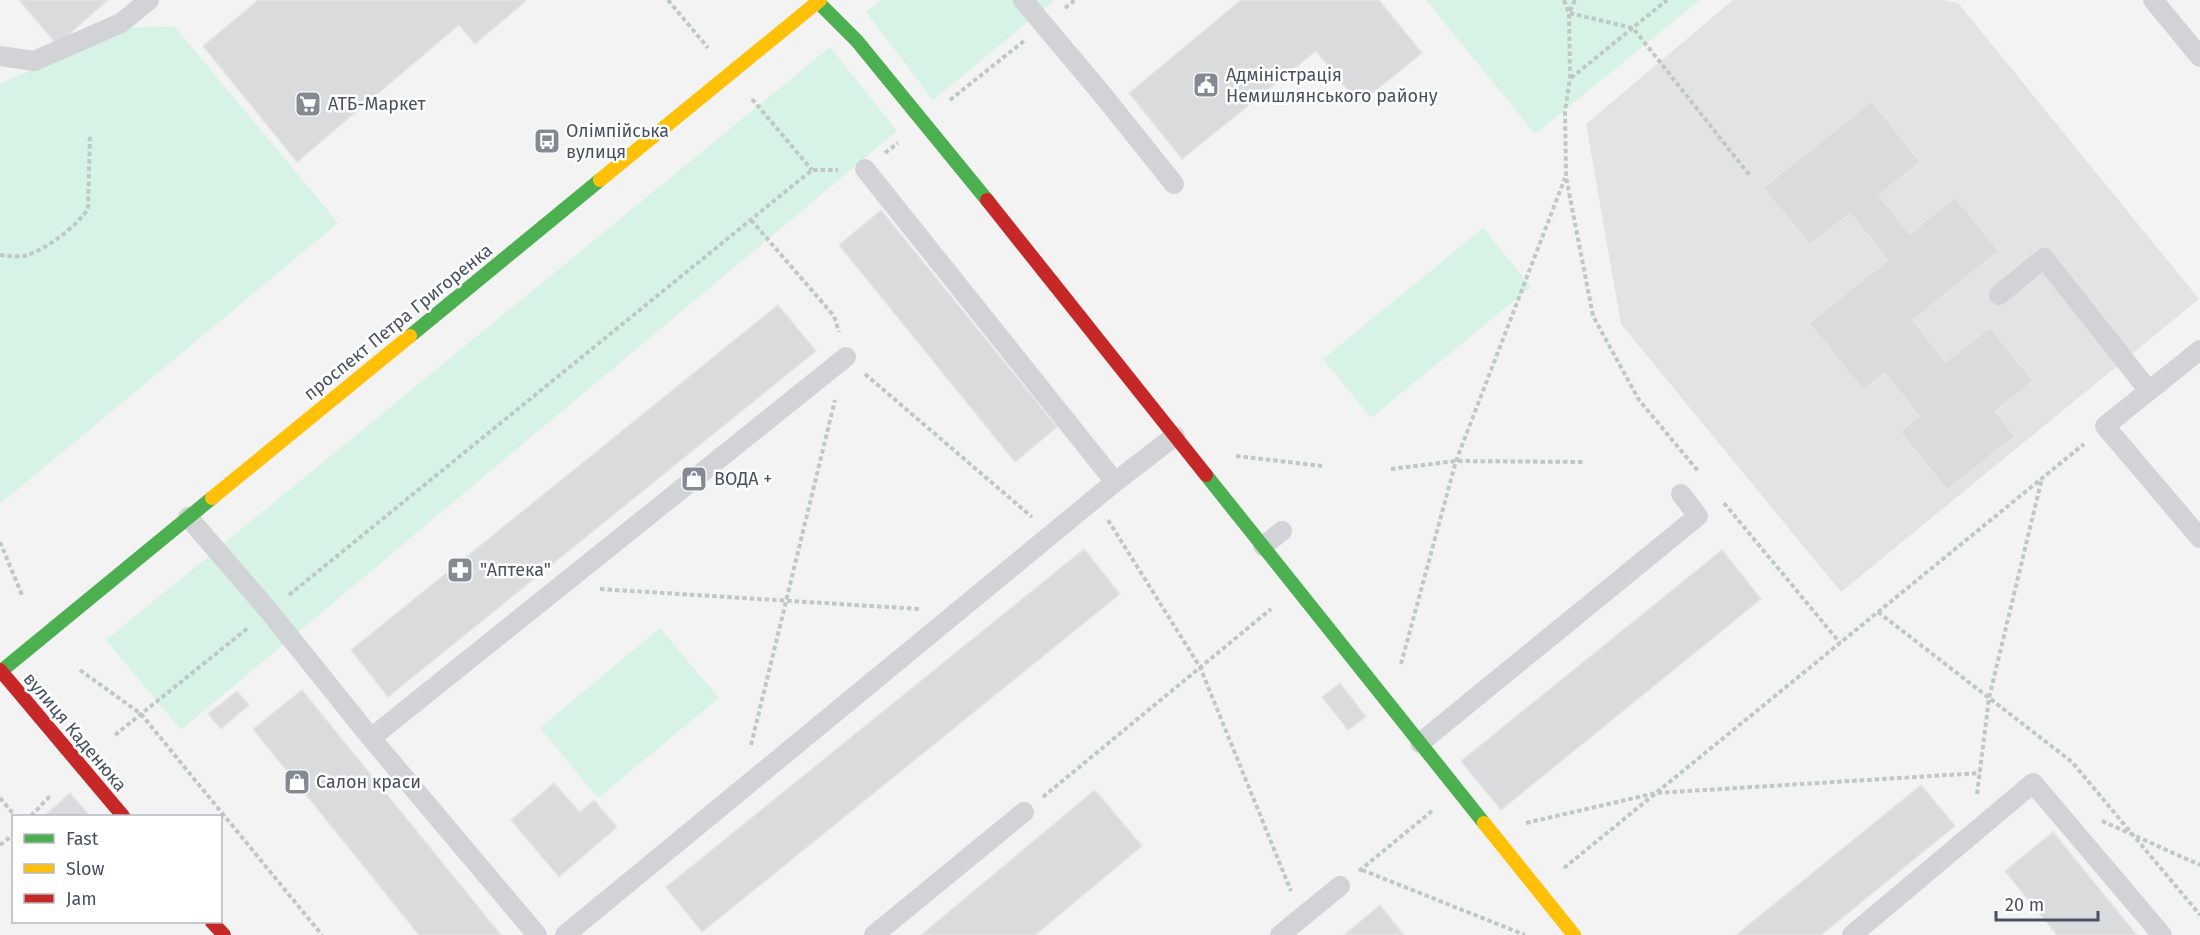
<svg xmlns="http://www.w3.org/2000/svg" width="2200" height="935" viewBox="0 0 2200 935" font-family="'Fira Sans',sans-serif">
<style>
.education{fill:#e4e3e4}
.green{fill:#d6f3e6}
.building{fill:#dadbdd;stroke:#e5e5e6;stroke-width:1.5}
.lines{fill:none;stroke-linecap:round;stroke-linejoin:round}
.path{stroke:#bdc8c7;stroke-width:4;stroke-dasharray:4.5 3;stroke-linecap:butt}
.lane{stroke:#d1d3d6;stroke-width:20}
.fast{stroke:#4caf50;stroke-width:14}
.slow{stroke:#ffc107;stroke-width:14}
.jam{stroke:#c62828;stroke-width:14}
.labels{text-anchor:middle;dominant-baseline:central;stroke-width:5;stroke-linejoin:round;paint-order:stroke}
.poi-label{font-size:18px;fill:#485161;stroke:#fff;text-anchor:start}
.street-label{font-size:18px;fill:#485161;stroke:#fff}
</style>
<rect width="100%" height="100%" fill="#f3f3f3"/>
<!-- education -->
<path class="education" d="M 1733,0 L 1943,0 L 1958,3 L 2199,299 L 1841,592 L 1621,324 L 1586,124 Z"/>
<!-- green -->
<path class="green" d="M 881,0 L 1055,0 L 933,100 L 866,12 Z
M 1426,0 L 1700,0 L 1535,134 Z
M 174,26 L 338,223 L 0,504 L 0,84 L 124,28 Z
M 830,47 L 897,131 L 181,730 L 106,640 Z
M 1483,228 L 1531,287 L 1371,418 L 1323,359 Z
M 660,628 L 719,698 L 598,798 L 540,728 Z"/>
<!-- building -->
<path class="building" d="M 19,0 L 108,0 L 57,45 Z
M 258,0 L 526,0 L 526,1 L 475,44 L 459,25 L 297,162 L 203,46 Z
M 1241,0 L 1379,0 L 1422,53 L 1359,104 L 1316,51 L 1182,159 L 1129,93 Z
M 1872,101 L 1920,162 L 1879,195 L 1910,234 L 1955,197 L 1999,251 L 1913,320 L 1946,362 L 1990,327 L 2033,381 L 1995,411 L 2015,436 L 1947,490 L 1900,432 L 1919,416 L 1885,373 L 1863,390 L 1809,323 L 1888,260 L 1850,213 L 1810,245 L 1763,188 Z
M 881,210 L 1057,427 L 1015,462 L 839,245 Z
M 778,305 L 816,351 L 388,697 L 351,650 Z
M 1084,549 L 1120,594 L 702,932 L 666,887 Z
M 1722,550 L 1761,599 L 1501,810 L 1461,761 Z
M 1340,683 L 1366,717 L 1348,730 L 1322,697 Z
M 302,690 L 501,935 L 419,935 L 253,729 Z
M 237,691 L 249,705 L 221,729 L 208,714 Z
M 554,783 L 580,812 L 594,800 L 617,827 L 559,877 L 511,820 Z
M 1921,785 L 1955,826 L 1821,935 L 1736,935 Z
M 1095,790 L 1142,846 L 1035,935 L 921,935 Z
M 70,793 L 90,816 L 44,816 Z
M 2053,832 L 2137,935 L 2057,935 L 2005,871 Z
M 1380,905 L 1404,935 L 1344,935 Z"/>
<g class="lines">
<!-- path -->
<path class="path" d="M 668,0 L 708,48
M 1564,0 L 1569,13 L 1570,78 L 1565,111 L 1566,177 L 1593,316 L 1639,400 L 1698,471
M 1575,0 L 1569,13 L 1633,28 L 1751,177
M 1065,8 L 1075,0
M 1571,78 L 1667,0
M 752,99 L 812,170
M 950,100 L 1024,41
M 885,153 L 898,143
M 751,220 L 834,316 L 839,332
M 0,255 C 8,256 16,257 24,256 C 44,251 76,227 88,209 L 90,135
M 865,374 L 1032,517
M 1236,456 L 1322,466
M 1391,469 L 1456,461 L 1585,462
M 1724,503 L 1840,643
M 1108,520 L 1200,667 L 1291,891
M 0,542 L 22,595
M 600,589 L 919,609
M 289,595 L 812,170 L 838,170
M 1878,612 L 2072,762 L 2200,915
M 1401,664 L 1456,461 L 1565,178
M 80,670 L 141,714 L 322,935
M 115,735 L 248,628
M 751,745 L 835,400
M 1977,794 L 1989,698 L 2042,478
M 1043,797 L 1271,609
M 0,798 L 15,816
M 31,816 L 51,795
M 2102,821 L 2200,865
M 1526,823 L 1656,793 L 1980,773
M 0,845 L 14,834
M 1564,868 L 2084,444
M 1362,870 L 1525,935
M 1359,871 L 1432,811"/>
<!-- lane -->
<path class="lane" d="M 1023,0 L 1102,94 L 1174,184
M 2153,0 L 2200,57
M 0,56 L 34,61 L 121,23 L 149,0
M 865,169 L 1115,482
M 1999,295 L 2044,258 L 2149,391
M 2200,350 L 2105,426 L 2200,538
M 188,517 L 269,611 L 371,738 L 537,935
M 1263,546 L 1282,531
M 371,738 L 846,357
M 1420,743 L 1698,516 L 1681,494
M 565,935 L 1115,482 L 1175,436
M 874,935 L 1024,812
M 1280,935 L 1340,886
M 1852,935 L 2033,783 L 2162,935"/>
<!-- fast -->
<path class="fast" d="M 818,2 L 857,41 L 987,200
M 410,336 L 600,180
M 1206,475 L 1484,823
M 0,672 L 212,498"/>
<!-- slow -->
<path class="slow" d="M 600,180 L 820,0
M 212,498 L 410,336
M 1484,823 L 1574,935"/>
<!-- jam -->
<path class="jam" d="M 987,200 L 1206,475
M 0,670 L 123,816
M 212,922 L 224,935"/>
</g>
<!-- icons -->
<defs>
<g id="civic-square" transform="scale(1.35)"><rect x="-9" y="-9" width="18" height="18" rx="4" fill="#848a94" stroke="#fff"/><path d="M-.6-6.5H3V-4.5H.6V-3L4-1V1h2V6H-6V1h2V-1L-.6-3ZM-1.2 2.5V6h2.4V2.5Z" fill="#fff"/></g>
<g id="supermarket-square" transform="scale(1.35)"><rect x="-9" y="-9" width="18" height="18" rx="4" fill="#848a94" stroke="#fff"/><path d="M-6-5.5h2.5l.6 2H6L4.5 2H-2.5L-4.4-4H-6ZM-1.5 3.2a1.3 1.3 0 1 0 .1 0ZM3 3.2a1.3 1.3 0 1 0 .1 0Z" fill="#fff"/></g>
<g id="bus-square" transform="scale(1.35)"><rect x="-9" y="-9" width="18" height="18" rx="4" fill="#848a94" stroke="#fff"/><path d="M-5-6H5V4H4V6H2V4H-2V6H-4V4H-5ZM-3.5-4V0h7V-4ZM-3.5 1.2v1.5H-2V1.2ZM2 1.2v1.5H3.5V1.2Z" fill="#fff"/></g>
<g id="shop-square" transform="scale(1.35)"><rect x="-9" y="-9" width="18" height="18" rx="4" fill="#848a94" stroke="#fff"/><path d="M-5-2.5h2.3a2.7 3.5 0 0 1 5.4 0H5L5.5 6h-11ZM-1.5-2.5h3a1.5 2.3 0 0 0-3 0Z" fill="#fff"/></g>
<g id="pharmacy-square" transform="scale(1.35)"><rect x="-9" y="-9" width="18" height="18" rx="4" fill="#848a94" stroke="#fff"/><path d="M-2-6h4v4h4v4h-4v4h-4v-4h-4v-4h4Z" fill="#fff"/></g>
</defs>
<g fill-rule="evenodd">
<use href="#civic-square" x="1206" y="85"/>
<use href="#supermarket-square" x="308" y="104"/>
<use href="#bus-square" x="547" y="141"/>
<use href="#shop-square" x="694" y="479"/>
<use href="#pharmacy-square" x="460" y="570"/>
<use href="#shop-square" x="297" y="782"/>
</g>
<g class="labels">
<!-- poi labels -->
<g class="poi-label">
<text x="1226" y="75">Адміністрація<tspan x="1226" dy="21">Немишлянського району</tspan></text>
<text x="328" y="104">АТБ-Маркет</text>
<text x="566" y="131">Олімпійська<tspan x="566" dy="21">вулиця</tspan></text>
<text x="714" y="479">ВОДА +</text>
<text x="480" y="570">"Аптека"</text>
<text x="316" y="782">Салон краси</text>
</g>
<!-- street labels -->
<g class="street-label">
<text transform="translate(398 322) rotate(-39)">проспект Петра Григоренка</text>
<text transform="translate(75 732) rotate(50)">вулиця Каденюка</text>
</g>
</g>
<!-- legend -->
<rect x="12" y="815" width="210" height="108" fill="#ffffff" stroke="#b6b9c0" stroke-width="1.5"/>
<rect x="24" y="834" width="30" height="9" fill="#4caf50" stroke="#b6b9c0" stroke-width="1.5"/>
<text x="66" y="845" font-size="18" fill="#485161">Fast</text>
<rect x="24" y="864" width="30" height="9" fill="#ffc107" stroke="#b6b9c0" stroke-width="1.5"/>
<text x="66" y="875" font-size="18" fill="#485161">Slow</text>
<rect x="24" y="894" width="30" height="9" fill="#c62828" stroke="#b6b9c0" stroke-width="1.5"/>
<text x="66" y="905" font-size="18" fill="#485161">Jam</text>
<!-- scale -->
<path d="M1996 911v9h102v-9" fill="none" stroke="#485161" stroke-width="3"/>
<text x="2005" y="911" font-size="18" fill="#485161" stroke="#ffffff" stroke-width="4.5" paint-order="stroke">20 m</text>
</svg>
